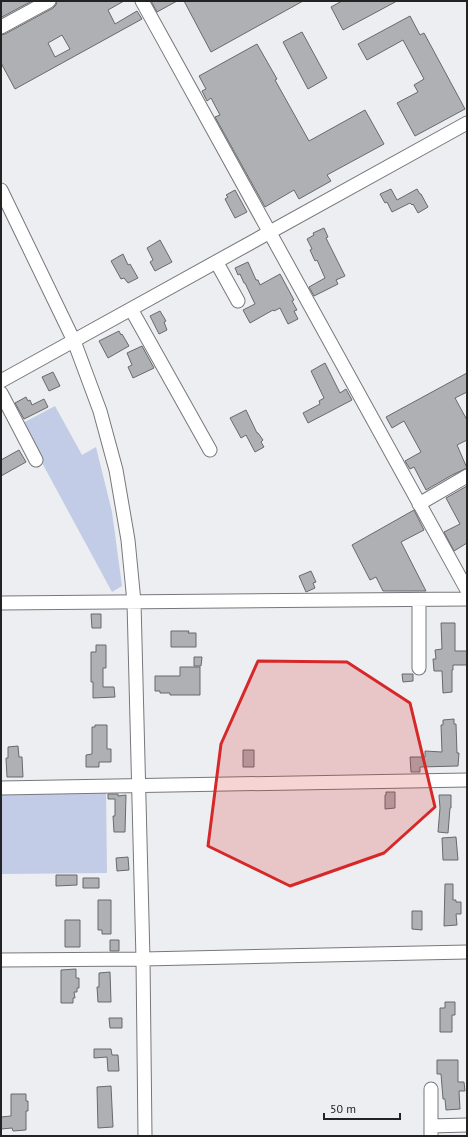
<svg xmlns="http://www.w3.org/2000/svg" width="468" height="1137" viewBox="0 0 468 1137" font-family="'PT Sans',sans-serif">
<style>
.green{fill:#c2cce6}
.building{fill:#afb0b3;stroke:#68696b;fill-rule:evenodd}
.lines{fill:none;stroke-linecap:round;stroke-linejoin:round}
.minor-casing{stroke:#77787b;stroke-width:15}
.minor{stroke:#fff;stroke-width:13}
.marked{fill:#d62828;fill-opacity:0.2;stroke:#d62828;stroke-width:3;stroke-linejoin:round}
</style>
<rect width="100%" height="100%" fill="#edeef1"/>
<!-- green -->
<path class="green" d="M 55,406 L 82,455 L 96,447 L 112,512 L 122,586 L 112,592 L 21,424 Z
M 106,789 L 107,873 L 1,874 L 1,792 Z"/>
<!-- building -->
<path class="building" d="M 1,1 L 32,1 L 2,17 L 1,15 Z
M 57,1 L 124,1 L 108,10 L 115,24 L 137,11 L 142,19 L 15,89 L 1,63 L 1,35 L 5,34 L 53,8 L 56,5 ZM 62,35 L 70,49 L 55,57 L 48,43 Z
M 151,1 L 177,1 L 157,12 Z
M 184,1 L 303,1 L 211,52 Z
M 342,1 L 397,1 L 343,30 L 331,7 Z
M 410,16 L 420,35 L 424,33 L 465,109 L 415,136 L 397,103 L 418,92 L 414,85 L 424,79 L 403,40 L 367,60 L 358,44 Z
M 302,32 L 327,78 L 308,89 L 283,42 Z
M 257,44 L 277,79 L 275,80 L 309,141 L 365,110 L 384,144 L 327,175 L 331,181 L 299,199 L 294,190 L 265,207 L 215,117 L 220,115 L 211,98 L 207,101 L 202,91 L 206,89 L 199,76 Z
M 391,189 L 397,200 L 417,189 L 420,194 L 421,194 L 428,207 L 418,213 L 413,204 L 412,205 L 410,203 L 392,212 L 387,202 L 385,203 L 380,194 Z
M 235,190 L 247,212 L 235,218 L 225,199 L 228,197 L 226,195 Z
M 324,228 L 328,237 L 326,238 L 345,276 L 336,280 L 338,284 L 314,296 L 309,287 L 325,278 L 317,260 L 315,261 L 310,250 L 312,249 L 307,239 L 314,235 L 313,233 Z
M 160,240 L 172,262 L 155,271 L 150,262 L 153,260 L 147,248 Z
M 123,254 L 128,265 L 130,264 L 138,278 L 128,283 L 124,278 L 121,279 L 111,261 Z
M 248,262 L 256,280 L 258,280 L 260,285 L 280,274 L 294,300 L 292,301 L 297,310 L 294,311 L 298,319 L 288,324 L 280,308 L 274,311 L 273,310 L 250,323 L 243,310 L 255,304 L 245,283 L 244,283 L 240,274 L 238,275 L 235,268 Z
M 160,311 L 166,321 L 164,322 L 167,330 L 159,334 L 150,316 Z
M 119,331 L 121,335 L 122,334 L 129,346 L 108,358 L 99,341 Z
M 142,346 L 154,368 L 133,378 L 128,367 L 132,365 L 127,353 Z
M 325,363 L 340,393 L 346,389 L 352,400 L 308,423 L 303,413 L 320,404 L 319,401 L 324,398 L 311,371 Z
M 53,372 L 60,386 L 49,391 L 42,377 Z
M 467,373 L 467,392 L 455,398 L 467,420 L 467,440 L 457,445 L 467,468 L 452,475 L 426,490 L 414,467 L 410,469 L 405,461 L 421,452 L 404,421 L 392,428 L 386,417 Z
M 26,397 L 28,401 L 30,400 L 32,405 L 44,399 L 48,407 L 24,419 L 15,403 Z
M 246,410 L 257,433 L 258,433 L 263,440 L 261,442 L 264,447 L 255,452 L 246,435 L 241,438 L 230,418 Z
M 19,450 L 26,462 L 1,476 L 1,460 Z
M 467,486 L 467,543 L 454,551 L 444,532 L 460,524 L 446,498 Z
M 414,510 L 424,530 L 401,542 L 426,591 L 383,591 L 376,577 L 370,580 L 352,545 Z
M 311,571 L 316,582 L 313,583 L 315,588 L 306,592 L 299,576 Z
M 91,614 L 101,614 L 101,628 L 92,628 Z
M 441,623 L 455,623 L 455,651 L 467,651 L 467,665 L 453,665 L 453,670 L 452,670 L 452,692 L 443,693 L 442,671 L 434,671 L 433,659 L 436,659 L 435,650 L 442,649 Z
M 171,631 L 189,631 L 188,633 L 196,633 L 196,647 L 171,647 Z
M 96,645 L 106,645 L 106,668 L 103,668 L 103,687 L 114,687 L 115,697 L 93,698 L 93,682 L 91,682 L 91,652 L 96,652 Z
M 194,657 L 202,657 L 201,666 L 194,666 Z
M 180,667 L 200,667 L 200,695 L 170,695 L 170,693 L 160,693 L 160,691 L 155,691 L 155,676 L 180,676 Z
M 402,674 L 413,674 L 413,681 L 403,682 Z
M 454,719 L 454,724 L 456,724 L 457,753 L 459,753 L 458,766 L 420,767 L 420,772 L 411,772 L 410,757 L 425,757 L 425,751 L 442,752 L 441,725 L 443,725 L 443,720 Z
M 95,725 L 107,725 L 107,749 L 111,749 L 111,762 L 99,762 L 99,767 L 86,767 L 86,755 L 92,754 L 92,727 L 95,727 Z
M 18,746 L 19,757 L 22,757 L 23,777 L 7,777 L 6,758 L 8,758 L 8,747 Z
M 243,750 L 254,750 L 254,767 L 243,767 Z
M 386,792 L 395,792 L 395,808 L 385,809 L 385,795 L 386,795 Z
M 108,794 L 118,794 L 118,796 L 126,795 L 125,832 L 114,832 L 113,816 L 115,816 L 115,799 L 108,799 Z
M 439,795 L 451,795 L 451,808 L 450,808 L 448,833 L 438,832 L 440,808 Z
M 456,837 L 458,860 L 443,860 L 442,838 Z
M 128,857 L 129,870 L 117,871 L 116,858 Z
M 56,875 L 77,875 L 77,885 L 56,886 Z
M 83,878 L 99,878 L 99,888 L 83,888 Z
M 445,884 L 453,884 L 453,900 L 456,900 L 456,902 L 461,902 L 461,914 L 456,914 L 457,925 L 444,926 Z
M 98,900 L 111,900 L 111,934 L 102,934 L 102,930 L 98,930 Z
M 412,911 L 422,911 L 422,930 L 412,929 Z
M 65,920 L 80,920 L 80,947 L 65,947 Z
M 110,940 L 119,940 L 119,951 L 110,951 Z
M 76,969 L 76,978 L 79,978 L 79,988 L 77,988 L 77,992 L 74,992 L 75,998 L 73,998 L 73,1003 L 61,1003 L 61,970 Z
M 110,972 L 111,1002 L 98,1002 L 97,987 L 99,987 L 99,973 Z
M 445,1002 L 455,1002 L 455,1015 L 452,1015 L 452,1032 L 440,1032 L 440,1008 L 445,1008 Z
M 109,1018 L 122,1018 L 122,1028 L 110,1028 Z
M 94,1049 L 111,1049 L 112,1055 L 118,1055 L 119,1071 L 108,1071 L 107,1057 L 94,1058 Z
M 437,1060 L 458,1060 L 458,1082 L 464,1082 L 465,1091 L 459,1091 L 460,1109 L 446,1110 L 445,1099 L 443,1099 L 441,1074 L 437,1074 Z
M 111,1086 L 113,1127 L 98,1128 L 97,1087 Z
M 11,1094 L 26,1094 L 26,1101 L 28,1101 L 28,1111 L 26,1111 L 26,1130 L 13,1131 L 12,1128 L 1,1129 L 1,1117 L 11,1116 Z"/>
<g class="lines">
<!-- minor casing -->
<g class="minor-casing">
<path id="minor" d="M 142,1 L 467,590
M 1,27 L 49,1
M 1,190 L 74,341 L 100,411 L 116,470 L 128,540 L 134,602 L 143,959 L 145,1136
M 217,263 L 238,301
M 131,309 L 210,450
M 1,381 L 467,123
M 1,393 L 36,460
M 419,504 L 467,476
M 1,603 L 467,599
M 419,668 L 419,600
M 1,788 L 467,780
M 1,960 L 143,959 L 467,952
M 431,1089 L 431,1136
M 431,1126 L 467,1125"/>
</g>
<!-- minor -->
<use href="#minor" class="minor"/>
</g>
<!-- marked area -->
<path class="marked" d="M 258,661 L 347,662 L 410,703 L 435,807 L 384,853 L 290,886 L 208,846 L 221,744 Z"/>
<!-- border -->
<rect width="468" height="1137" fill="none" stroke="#232324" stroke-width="4"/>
<!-- scale -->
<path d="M324 1113v6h76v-6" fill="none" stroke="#232324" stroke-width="2"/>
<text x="330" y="1113" font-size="12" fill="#232324" stroke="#edeef1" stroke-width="3" paint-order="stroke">50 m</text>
</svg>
